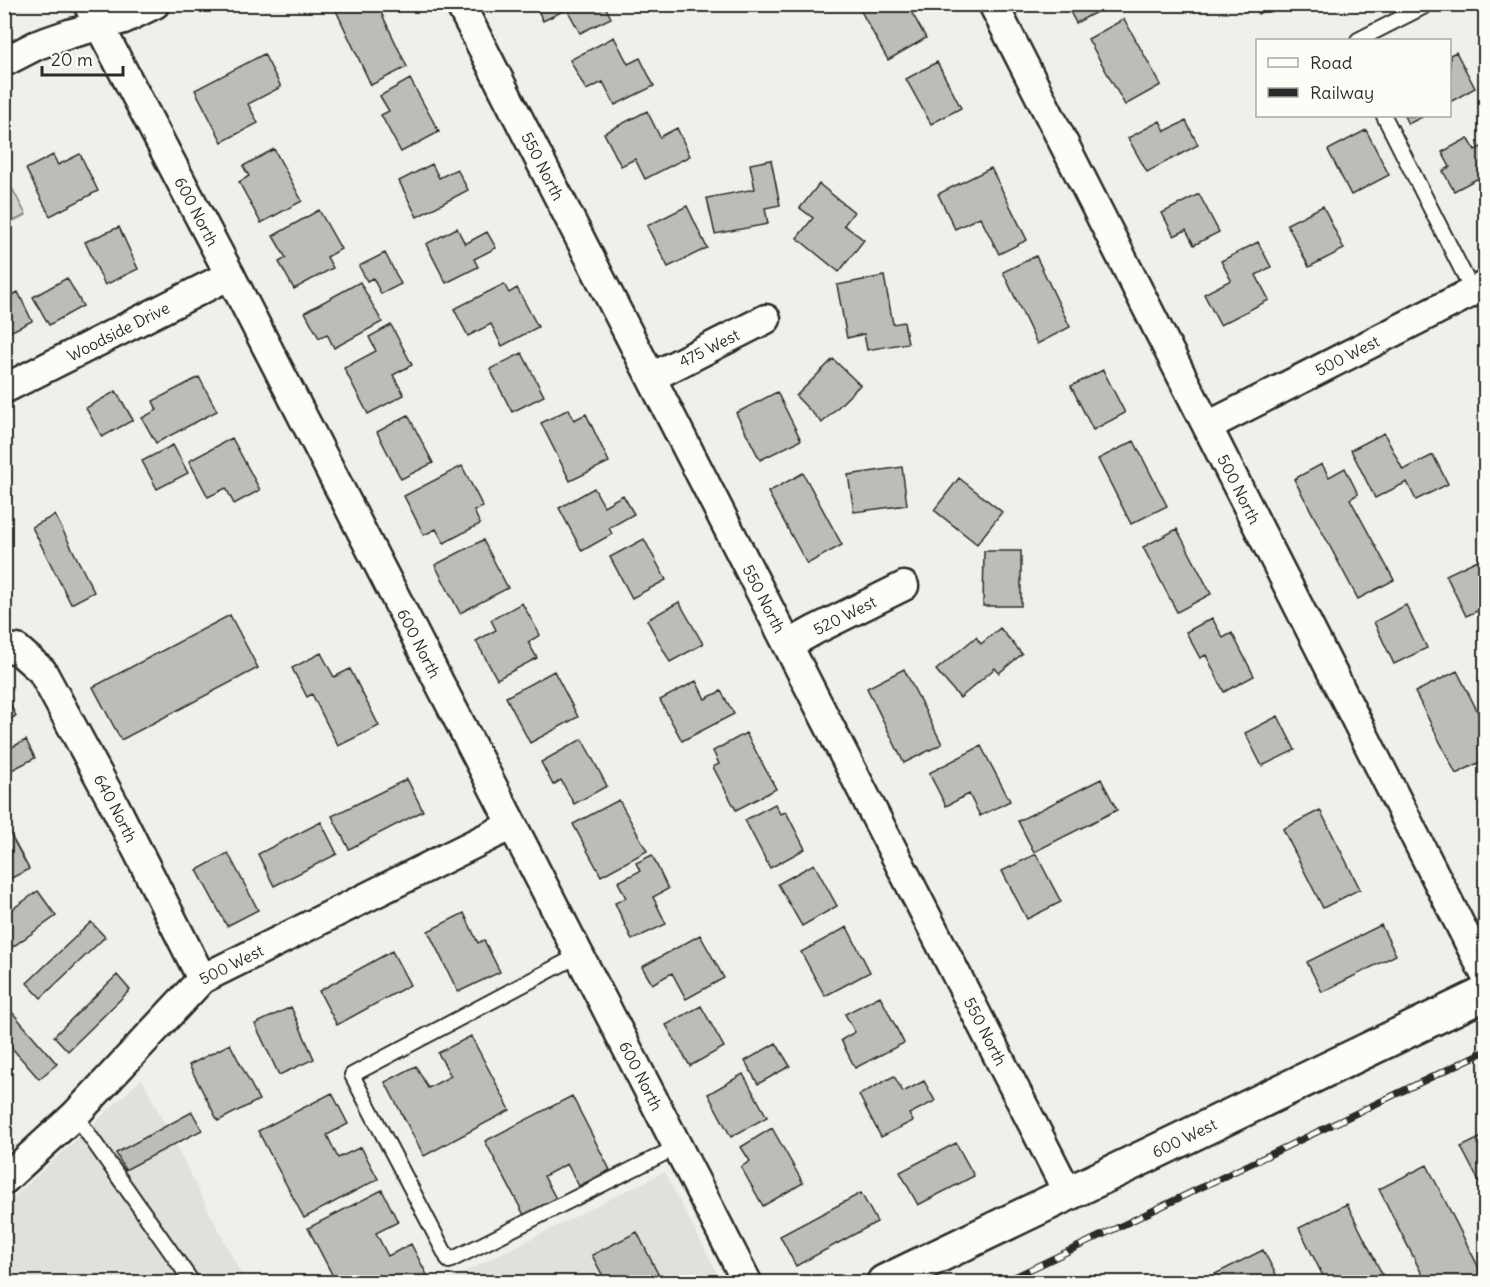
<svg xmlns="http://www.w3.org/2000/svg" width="1490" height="1287" viewBox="0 0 1490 1287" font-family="Delius,sans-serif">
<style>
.built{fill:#e1e0dc}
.green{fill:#d3d2cf;stroke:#7f7e7d;stroke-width:1.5}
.building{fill:#bdbcb8;stroke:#2b2b2b;stroke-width:1.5}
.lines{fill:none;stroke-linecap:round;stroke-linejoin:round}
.lane-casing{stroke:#2b2b2b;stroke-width:18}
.street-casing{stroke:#2b2b2b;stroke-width:33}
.secondary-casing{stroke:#2b2b2b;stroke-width:38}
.lane{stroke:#fdfcf7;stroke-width:14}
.street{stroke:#fdfcf7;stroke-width:28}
.secondary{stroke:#fdfcf7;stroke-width:33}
.rail-casing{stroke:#2b2b2b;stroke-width:7}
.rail{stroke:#fdfcf7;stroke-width:4.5;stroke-dasharray:14;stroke-linecap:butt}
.labels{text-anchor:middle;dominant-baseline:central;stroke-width:4.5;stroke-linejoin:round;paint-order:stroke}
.street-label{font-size:16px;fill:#2b2b2b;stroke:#fdfcf7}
</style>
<rect width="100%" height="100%" fill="#f0efeb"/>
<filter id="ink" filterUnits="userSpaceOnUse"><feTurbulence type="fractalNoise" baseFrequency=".0167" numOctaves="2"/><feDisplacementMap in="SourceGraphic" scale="12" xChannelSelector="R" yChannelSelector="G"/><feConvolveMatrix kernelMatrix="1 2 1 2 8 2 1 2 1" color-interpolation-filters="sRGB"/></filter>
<g filter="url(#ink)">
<!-- built -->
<path class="built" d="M 142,1079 L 245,1282 L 5,1282 L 5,1205 Z
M 664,1172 L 722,1282 L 445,1282 Z"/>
<!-- green -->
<path class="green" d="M 4,173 L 26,215 L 5,225 L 4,225 Z"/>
<!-- building -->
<path class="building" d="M 333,4 L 377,4 L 407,67 L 371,85 Z
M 535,4 L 604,4 L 611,18 L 580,33 L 567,9 L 543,21 Z
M 857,4 L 907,4 L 926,38 L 888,60 Z
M 1066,4 L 1111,4 L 1076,23 Z
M 1253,4 L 1276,4 L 1258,14 Z
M 1124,19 L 1161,85 L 1125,105 L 1088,39 Z
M 614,37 L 628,64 L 640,58 L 654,86 L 615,105 L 603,82 L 586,90 L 570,60 Z
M 1456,52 L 1475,88 L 1450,102 L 1450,55 Z
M 264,54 L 281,87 L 248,104 L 258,123 L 222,142 L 195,90 Z
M 937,62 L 961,108 L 931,124 L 906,79 Z
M 410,79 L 439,132 L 401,152 L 381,115 L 389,111 L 380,96 Z
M 647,111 L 660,137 L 677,128 L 690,156 L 645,179 L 635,159 L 621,166 L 604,133 Z
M 1404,116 L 1424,116 L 1408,124 Z
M 1160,121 L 1165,131 L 1186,121 L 1198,145 L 1147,172 L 1128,138 Z
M 1366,130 L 1389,175 L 1351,195 L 1328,150 Z
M 1468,138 L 1475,150 L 1483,146 L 1486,152 L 1486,174 L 1454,191 L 1443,171 L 1450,167 L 1442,152 Z
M 274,149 L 302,201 L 261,223 L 239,182 L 249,176 L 243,166 Z
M 80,154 L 98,191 L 50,216 L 26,169 L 53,155 L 58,165 Z
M 771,160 L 780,205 L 765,208 L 768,224 L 715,234 L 707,198 L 755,189 L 750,164 Z
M 432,164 L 439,178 L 457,169 L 468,190 L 417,217 L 399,181 Z
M 991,168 L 1027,240 L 999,254 L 980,217 L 955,229 L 938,194 Z
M 819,184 L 854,212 L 844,225 L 864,240 L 839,272 L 797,238 L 813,218 L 800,208 Z
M 1199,194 L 1219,232 L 1194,245 L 1186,230 L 1174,236 L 1162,213 Z
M 687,206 L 707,248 L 668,267 L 647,226 Z
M 1323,206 L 1344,249 L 1309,267 L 1287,224 Z
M 319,210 L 341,249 L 327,257 L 333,268 L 294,289 L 279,262 L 286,258 L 273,236 Z
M 119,227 L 138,269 L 105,285 L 85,242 Z
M 457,228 L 465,244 L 487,232 L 496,248 L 474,259 L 478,267 L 446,283 L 426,244 Z
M 1258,242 L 1271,267 L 1256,275 L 1269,300 L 1220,325 L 1204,294 L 1231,280 L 1221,261 Z
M 385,253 L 401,284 L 381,294 L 373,278 L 367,281 L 359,266 Z
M 1036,256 L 1070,327 L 1037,344 L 1003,272 Z
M 884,276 L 893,324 L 904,322 L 908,343 L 867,350 L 864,334 L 847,338 L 837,285 Z
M 67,278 L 83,306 L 49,325 L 33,297 Z
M 360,282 L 382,322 L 334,348 L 327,334 L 319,338 L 305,312 Z
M 504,284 L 509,293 L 517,288 L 538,327 L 502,346 L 491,324 L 468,336 L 454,309 Z
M 18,292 L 32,321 L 4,335 L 4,299 Z
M 391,325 L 412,365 L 393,375 L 404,395 L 368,414 L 344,368 L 376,351 L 369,337 Z
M 522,353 L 544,396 L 512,412 L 490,369 Z
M 833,359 L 860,385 L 822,423 L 796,396 Z
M 1103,370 L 1125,413 L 1093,430 L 1071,386 Z
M 199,377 L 217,411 L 156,443 L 142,418 L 157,410 L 153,401 Z
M 116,391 L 133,420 L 102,437 L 86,408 Z
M 777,392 L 801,440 L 760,460 L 736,413 Z
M 569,409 L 574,420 L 586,414 L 609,462 L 570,481 L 541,423 Z
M 408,415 L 433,463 L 401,479 L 377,432 Z
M 1384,433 L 1403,470 L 1433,455 L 1448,484 L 1416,500 L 1407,482 L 1375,498 L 1351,450 Z
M 232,438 L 260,490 L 234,504 L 226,488 L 208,497 L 189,461 Z
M 1134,441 L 1167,506 L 1131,524 L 1098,459 Z
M 173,445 L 188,473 L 157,489 L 142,461 Z
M 1322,464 L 1329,477 L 1345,468 L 1358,494 L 1350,499 L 1394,580 L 1358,599 L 1294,479 Z
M 462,466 L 483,507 L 474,511 L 480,524 L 444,543 L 436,529 L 424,535 L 404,496 Z
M 902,467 L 907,505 L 854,512 L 848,475 Z
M 803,473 L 842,545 L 807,564 L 768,492 Z
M 959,478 L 1002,512 L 977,544 L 934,510 Z
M 594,488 L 604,506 L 623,495 L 634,514 L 609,528 L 612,534 L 582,551 L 559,508 Z
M 55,515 L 94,592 L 71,604 L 32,527 Z
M 1177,529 L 1211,594 L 1177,612 L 1143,547 Z
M 644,539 L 666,580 L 632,598 L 610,557 Z
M 483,540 L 508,588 L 460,613 L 435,565 Z
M 984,551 L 1021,551 L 1021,606 L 983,606 Z
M 1486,556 L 1486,607 L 1466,616 L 1446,575 Z
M 679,602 L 703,644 L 670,662 L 647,620 Z
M 522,603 L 540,635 L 528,642 L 537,658 L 497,679 L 476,641 L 496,630 L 491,620 Z
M 1406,605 L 1427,648 L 1394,664 L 1374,622 Z
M 230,615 L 258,668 L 121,740 L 93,687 Z
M 1212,618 L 1223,638 L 1232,633 L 1254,676 L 1224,692 L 1206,655 L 1200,658 L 1186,632 Z
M 1000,628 L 1022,654 L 999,673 L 995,668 L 960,698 L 936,670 L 976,637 L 981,644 Z
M 321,653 L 334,677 L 350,669 L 379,726 L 338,746 L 312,694 L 307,697 L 292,668 Z
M 904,669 L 942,744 L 904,763 L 867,688 Z
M 554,671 L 578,717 L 530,743 L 506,697 Z
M 1457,671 L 1486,728 L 1486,759 L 1456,774 L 1415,692 Z
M 696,681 L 705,699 L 721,691 L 734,714 L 682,741 L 660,700 Z
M 7,698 L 16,716 L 4,722 L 4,699 Z
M 1278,716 L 1295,750 L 1262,766 L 1245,733 Z
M 746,733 L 776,789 L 736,810 L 713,767 L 719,764 L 713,751 Z
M 582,739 L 607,786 L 574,804 L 561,780 L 553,785 L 541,762 Z
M 26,740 L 35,758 L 4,774 L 4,751 Z
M 981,746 L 1010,801 L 980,816 L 969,794 L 946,806 L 929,773 Z
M 407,779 L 423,811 L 349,849 L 332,816 Z
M 1101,779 L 1117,810 L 1034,852 L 1018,821 Z
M 619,800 L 647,851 L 601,876 L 573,824 Z
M 775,804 L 780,814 L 786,812 L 805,849 L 770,868 L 745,820 Z
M 1320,810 L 1360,889 L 1323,908 L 1283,829 Z
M 321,822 L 337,854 L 274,886 L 258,854 Z
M 8,830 L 29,869 L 4,882 L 4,832 Z
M 228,853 L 258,910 L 227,926 L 197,870 Z
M 1036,854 L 1061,902 L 1027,919 L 1002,871 Z
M 652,855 L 668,889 L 653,897 L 666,924 L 632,940 L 615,903 L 626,898 L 618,882 L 640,871 L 636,863 Z
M 814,864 L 837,906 L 802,926 L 778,884 Z
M 38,891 L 56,916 L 4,953 L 4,915 Z
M 464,913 L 478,943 L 484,940 L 500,972 L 458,992 L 428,931 Z
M 91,922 L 105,937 L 41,998 L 27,983 Z
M 1381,925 L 1396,955 L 1322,992 L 1307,962 Z
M 847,927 L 870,972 L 825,996 L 801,952 Z
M 700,935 L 724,978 L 686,999 L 672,973 L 652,984 L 642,967 Z
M 392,951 L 410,985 L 337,1025 L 319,991 Z
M 117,975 L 130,990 L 68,1051 L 54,1036 Z
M 880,996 L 904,1043 L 855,1068 L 841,1040 L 855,1032 L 845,1014 Z
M 4,1003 L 57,1064 L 39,1079 L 4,1039 Z
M 701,1006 L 724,1047 L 690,1066 L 666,1025 Z
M 291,1007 L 314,1059 L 279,1075 L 255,1024 Z
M 471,1036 L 510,1110 L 424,1156 L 385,1082 L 416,1066 L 428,1088 L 451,1076 L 438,1053 Z
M 776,1043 L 790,1066 L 758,1084 L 745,1061 Z
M 230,1044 L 259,1100 L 218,1121 L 189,1065 Z
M 743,1074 L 767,1117 L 731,1137 L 708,1094 Z
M 894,1076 L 903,1092 L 924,1081 L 935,1101 L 909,1114 L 913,1121 L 881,1137 L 859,1095 Z
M 332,1093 L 348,1124 L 327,1135 L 338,1158 L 361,1147 L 378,1179 L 304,1218 L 258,1131 Z
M 572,1096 L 610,1170 L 579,1186 L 567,1164 L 544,1176 L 556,1199 L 524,1215 L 485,1141 Z
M 192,1112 L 202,1130 L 125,1170 L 116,1153 Z
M 772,1128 L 803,1183 L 763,1206 L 741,1167 L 750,1161 L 741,1147 Z
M 1486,1135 L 1486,1195 L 1461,1147 Z
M 956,1143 L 974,1176 L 918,1205 L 900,1172 Z
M 1427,1165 L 1486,1282 L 1426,1282 L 1379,1189 Z
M 382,1190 L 398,1222 L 376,1233 L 388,1256 L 411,1244 L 428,1277 L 417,1282 L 336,1282 L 308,1228 Z
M 861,1193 L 877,1222 L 796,1266 L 780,1236 Z
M 1347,1204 L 1386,1282 L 1326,1282 L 1299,1228 Z
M 637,1232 L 662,1282 L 606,1282 L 592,1255 Z
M 1263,1250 L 1280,1282 L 1220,1282 L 1215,1274 Z"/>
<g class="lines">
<!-- lane casing -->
<g class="lane-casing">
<path id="lane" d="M 1358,40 L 1425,6
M 1384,116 L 1473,292
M 579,955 L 352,1075 L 449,1261 L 677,1147
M 75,1115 L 192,1282
M 4,1281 L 5,1282"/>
</g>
<!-- street casing -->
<g class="street-casing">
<g id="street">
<path id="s1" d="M 88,4 L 230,275 L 747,1282"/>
<path id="s2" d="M 460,4 L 1068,1193"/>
<path id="s3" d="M 993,4 L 1486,976"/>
<path d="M 4,62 L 37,45 L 69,34 L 124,19 L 155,4"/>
<path id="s4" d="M 652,377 L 766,319"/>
<path id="s5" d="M 4,389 L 230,275"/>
<path id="s6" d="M 1208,426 L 1486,285"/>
<path id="s7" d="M 788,645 L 815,630 L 904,586"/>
<path id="s8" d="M 4,648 L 17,649 L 42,671 L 115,806 L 202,979"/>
<path id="s9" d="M 4,1180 L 75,1115 L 202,979 L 512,825"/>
</g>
</g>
<!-- secondary casing -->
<g class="secondary-casing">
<g id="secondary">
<path id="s10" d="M 884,1282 L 1486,993"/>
</g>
</g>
<!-- lane -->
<use href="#lane" class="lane"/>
<!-- street -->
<use href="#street" class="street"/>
<!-- secondary -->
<use href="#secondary" class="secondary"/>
<!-- rail casing -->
<g class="rail-casing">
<path id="rail" d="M 1004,1282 L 1486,1051"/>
</g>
<!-- rail -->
<use href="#rail" class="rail"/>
</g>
</g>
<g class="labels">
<!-- street labels -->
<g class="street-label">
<text stroke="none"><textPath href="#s2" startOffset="182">550 North</textPath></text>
<text stroke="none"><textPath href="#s1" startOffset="234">600 North</textPath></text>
<text stroke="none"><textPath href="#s5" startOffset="128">Woodside Drive</textPath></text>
<text stroke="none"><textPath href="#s4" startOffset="64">475 West</textPath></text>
<text stroke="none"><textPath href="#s6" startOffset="156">500 West</textPath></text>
<text stroke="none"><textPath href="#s3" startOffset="544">500 North</textPath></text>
<text stroke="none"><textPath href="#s2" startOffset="668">550 North</textPath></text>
<text stroke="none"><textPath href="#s7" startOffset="64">520 West</textPath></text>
<text stroke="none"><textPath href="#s1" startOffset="720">600 North</textPath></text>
<text stroke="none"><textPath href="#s8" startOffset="202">640 North</textPath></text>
<text stroke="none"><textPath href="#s9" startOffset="315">500 West</textPath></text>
<text stroke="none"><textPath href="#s2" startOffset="1154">550 North</textPath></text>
<text stroke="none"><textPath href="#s1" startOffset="1206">600 North</textPath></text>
<text stroke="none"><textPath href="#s10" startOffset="333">600 West</textPath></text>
</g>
</g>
<!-- margin -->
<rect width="1490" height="1287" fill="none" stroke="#fdfcf7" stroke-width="24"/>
<rect x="12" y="12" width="1466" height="1263" fill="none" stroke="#2b2b2b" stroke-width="2" filter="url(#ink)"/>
<!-- legend -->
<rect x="1256" y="39" width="195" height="78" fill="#fdfcf7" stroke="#a9a8a5" stroke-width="1.5"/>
<rect x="1268" y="58" width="30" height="9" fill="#fdfcf7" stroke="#a9a8a5" stroke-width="1.5"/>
<text x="1310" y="69" font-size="18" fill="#2b2b2b">Road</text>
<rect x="1268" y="88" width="30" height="9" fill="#2b2b2b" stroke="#a9a8a5" stroke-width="1.5"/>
<text x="1310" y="99" font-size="18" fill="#2b2b2b">Railway</text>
<!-- scale -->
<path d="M42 66v9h81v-9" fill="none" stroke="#2b2b2b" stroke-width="3"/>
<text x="51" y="66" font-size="18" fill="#2b2b2b" stroke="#fdfcf7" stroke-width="4.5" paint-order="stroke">20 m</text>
</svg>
